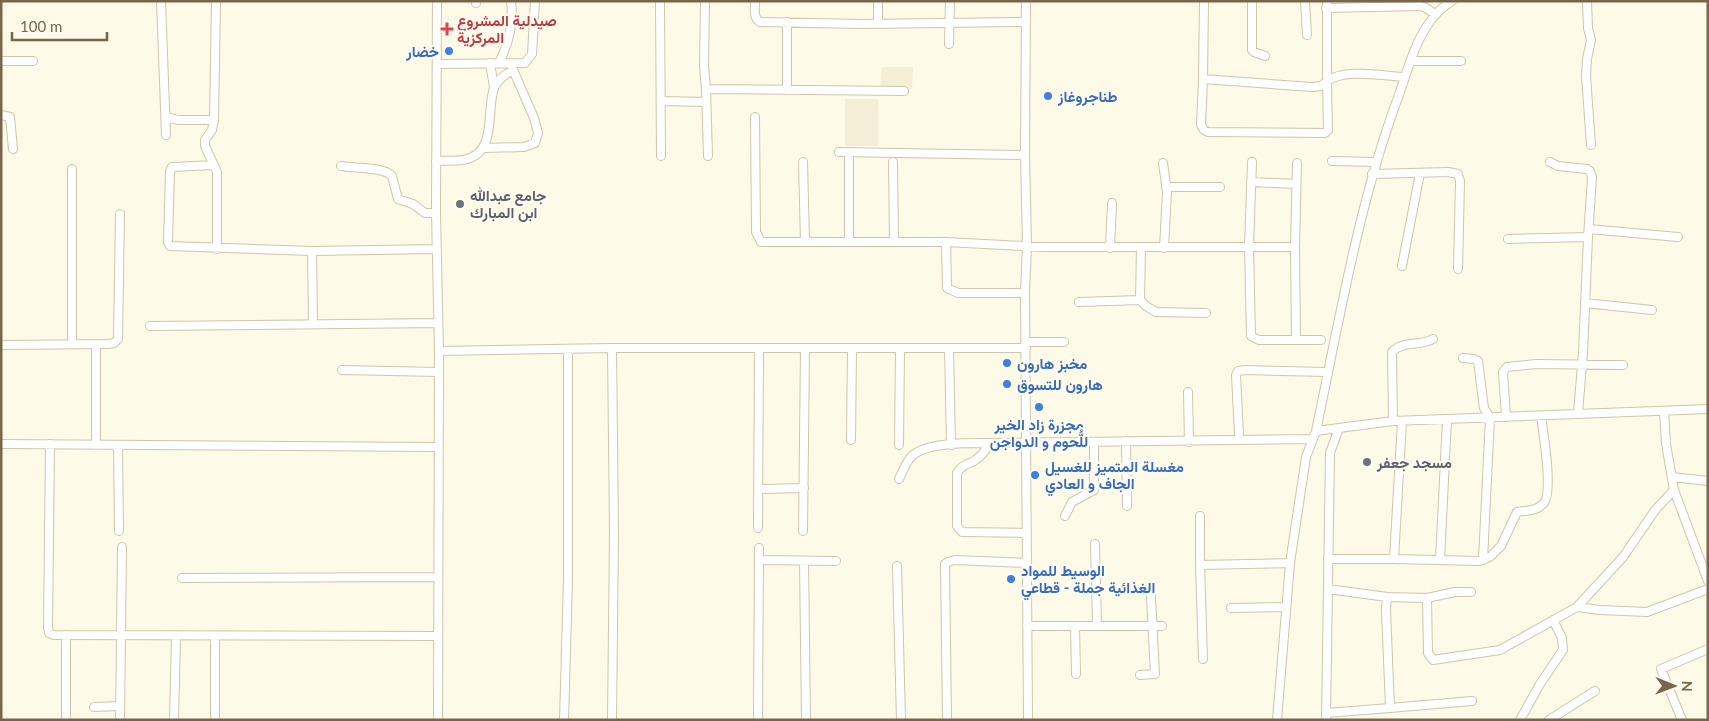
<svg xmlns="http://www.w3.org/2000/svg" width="1709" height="721" viewBox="0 0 1709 721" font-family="Lato,Vazirmatn,sans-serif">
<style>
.residential{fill:#f5eed6}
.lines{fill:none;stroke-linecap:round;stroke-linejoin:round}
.minor-casing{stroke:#d0c5ac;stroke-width:10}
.minor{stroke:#fff;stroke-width:8}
.health-dot{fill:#e0444e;stroke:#fffcef;stroke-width:2}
.shop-dot{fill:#3f7fe0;stroke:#fffcef;stroke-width:2}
.worship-dot{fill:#6b7280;stroke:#fffcef;stroke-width:2}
.labels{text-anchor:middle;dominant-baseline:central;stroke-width:4.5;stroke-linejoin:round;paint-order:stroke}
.health-label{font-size:15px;font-weight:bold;fill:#be3a42;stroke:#fffcef;text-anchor:start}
.shop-label{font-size:15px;font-weight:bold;fill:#366cbe;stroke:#fffcef;text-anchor:start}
.worship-label{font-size:15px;font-weight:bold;fill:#5b616d;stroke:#fffcef;text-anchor:start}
</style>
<rect width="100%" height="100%" fill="#fdfae8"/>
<!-- residential -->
<path class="residential" d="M 882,67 L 913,67 L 912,89 L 880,88 Z
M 845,99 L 878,99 L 878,146 L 845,146 Z"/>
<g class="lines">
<!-- minor casing -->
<g class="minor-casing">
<path id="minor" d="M 161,1 L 166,135
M 216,1 L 214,120 L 212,130 L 205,140 L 205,146 L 217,172 L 217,249
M 437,1 L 436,213 L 439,351 L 438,720
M 660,1 L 661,156
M 705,1 L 704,66 L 706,89 L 904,91
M 755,1 C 755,9 753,18 760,22 L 863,24 L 1026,22
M 878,1 L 878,23
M 1026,1 L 1025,155 L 1027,246 L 1025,293 L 1028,720
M 1204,1 L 1203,79 L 1201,125 L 1204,130 L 1208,132 L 1325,133 L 1328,130 L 1327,81 C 1345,68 1383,76 1405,77
M 1252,1 L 1252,50 L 1254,52 L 1265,56
M 1305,1 L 1307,35
M 1587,1 L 1588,28 L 1591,40 L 1587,59 L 1586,76 L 1591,145
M 476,3 L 476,1
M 1326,8 L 1421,6 L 1426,8 L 1435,14
M 787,22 L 787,90
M 949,44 L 950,1
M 1,61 L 33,61
M 1411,61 L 1461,61
M 490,63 L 494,87
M 499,63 C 509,43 514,24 511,1
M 437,64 L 525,63 L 532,54 L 535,1
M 1203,79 L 1312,87 L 1321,86 L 1327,81 L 1327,1
M 706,89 L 708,156
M 661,101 L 706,102
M 1,115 L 10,117 L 13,149
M 166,117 L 178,120 L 214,120
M 755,117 L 756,232 L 761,242 L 946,242 L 1043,247 L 1295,247
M 484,148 L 524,147 L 535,143 L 538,133 L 534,118 L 511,65
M 839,152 L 1025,155
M 849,159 L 849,242
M 436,161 C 446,160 458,162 467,159 C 497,151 486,111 494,88 C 497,80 506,74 513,70
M 1332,161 L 1376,162
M 803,162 L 805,242
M 893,162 L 894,242
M 1252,162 L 1249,247 L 1251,336 L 1259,340 L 1321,340
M 1550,162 L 1558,166 L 1587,169 L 1590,171 L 1592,177 L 1588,237 L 1583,353 L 1578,413
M 1163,163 L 1167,192 L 1164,248
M 213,165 L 172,167 L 170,171 L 168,242 L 170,246 L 312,251 L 437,249
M 341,166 C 352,168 385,167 392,176 L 398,199 L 413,204 L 425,213 L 436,213
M 1372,174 L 1448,172 L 1458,174 L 1460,181 L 1458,269
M 1251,182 L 1296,184
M 1166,187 L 1220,187
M 1589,229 L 1678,237
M 1508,239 L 1588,237
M 946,242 L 947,288 L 958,293 L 1025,293
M 1110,248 L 1112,203
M 1141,248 L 1140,300 L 1146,306 L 1156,312 L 1206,313
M 312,251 L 313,324
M 1402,266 L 1420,173
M 1079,302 L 1140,300
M 1585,303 L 1652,310
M 150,326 L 438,323
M 1296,340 L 1295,247 L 1297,163
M 1026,342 L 1064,342
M 72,344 L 72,169
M 96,344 L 96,445
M 1,345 L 108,344 L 114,343 L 118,339 L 120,214
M 949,348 L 951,445
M 439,351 L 612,348 L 1026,348
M 342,370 L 439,372
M 1188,392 L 1189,442
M 1664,411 L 1666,444 L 1674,490 L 1708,581
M 1506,417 L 1503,372 L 1507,367 L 1536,364 L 1623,365
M 1393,421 L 1392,352 C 1401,341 1421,346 1433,339
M 1316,431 C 1340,317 1359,201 1400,92 C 1408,68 1416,39 1432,19 C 1437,12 1444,6 1452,1
M 1239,434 L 1236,375 L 1238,371 L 1244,370 L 1327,372
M 851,440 L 852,348
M 1126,441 L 1127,506
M 990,443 C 986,450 982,456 974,461 C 967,465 961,465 957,473 L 957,526 L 962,532 L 1027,533
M 1,444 L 438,447
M 50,444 L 48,628 L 49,633 L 54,635 L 438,636
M 118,445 L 119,531
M 899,445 L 900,348
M 1672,477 L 1708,481
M 899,479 C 903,471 906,461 913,455 C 928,442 970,443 990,443 L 1312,439
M 759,489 L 804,488
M 1065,516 L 1072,502 L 1094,490 L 1094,442
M 1200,516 L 1200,565
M 758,528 L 759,349
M 803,531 L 805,349
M 1095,544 L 1097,626
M 1328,559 L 1394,559 L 1402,421
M 1394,559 L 1479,561 L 1483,560 L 1490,418 L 1484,408 L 1478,361 L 1474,359 L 1463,358
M 760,560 L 836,561
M 1440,560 L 1447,420
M 1483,560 L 1491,556 L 1501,546 L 1517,512 C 1526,510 1535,512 1543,504 C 1554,494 1543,432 1541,416
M 804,561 L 806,720
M 897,566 L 901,720
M 182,578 L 438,577
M 1387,597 L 1427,598 L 1428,653 L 1433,660 L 1500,650 L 1577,607 L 1623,557 L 1656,509 L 1674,490
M 1427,598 L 1455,592 L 1471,592
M 1577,607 L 1600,610 L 1647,612 L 1708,589
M 1231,608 L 1285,607
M 1027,626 L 1162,626
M 1075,626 L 1076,674
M 66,635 L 66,720
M 215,636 L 215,720
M 1203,659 L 1200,565 L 1290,563
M 1140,675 L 1155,674 L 1151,597
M 94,707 L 120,706
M 1390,708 L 1472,701
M 1326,713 L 1390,708 L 1386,610 L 1387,597 L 1328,589
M 120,720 L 122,547
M 174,720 L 176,636
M 564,720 L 568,579 L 568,349
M 612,720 L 614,533 L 612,348
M 758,720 L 759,548
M 947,720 L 945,564 L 948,562 L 955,560 L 1027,563
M 1277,720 L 1290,563 L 1306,457 L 1316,431 L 1393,421 L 1708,409
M 1326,720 L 1330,453 L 1339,428
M 1520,720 L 1540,684 L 1563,650 L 1562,638 L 1553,620
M 1549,720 L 1595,691
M 1682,720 L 1661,669 L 1708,649"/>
</g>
<!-- minor -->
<use href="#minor" class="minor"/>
</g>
<!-- markers -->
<path class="health-dot" d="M444.5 21.5h5v5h5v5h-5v5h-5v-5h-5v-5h5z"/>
<g class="shop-dot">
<circle cx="449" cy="51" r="5"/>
<circle cx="1048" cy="96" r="5"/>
<circle cx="1007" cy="363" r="5"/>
<circle cx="1007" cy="384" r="5"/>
<circle cx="1039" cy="407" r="5"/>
<circle cx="1035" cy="475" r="5"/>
<circle cx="1011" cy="579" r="5"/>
</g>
<g class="worship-dot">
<circle cx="460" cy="204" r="5"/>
<circle cx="1367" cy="462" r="5"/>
</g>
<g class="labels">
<!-- health labels -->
<g class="health-label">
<text x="457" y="20">صيدلية المشروع<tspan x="457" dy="17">المركزية</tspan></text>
</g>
<!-- shop labels -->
<g class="shop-label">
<text x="439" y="51" text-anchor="end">خضار</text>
<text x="1058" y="96">طناجروغاز</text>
<text x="1017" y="363">مخبز هارون</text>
<text x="1017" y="384">هارون للتسوق</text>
<text x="1039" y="424" text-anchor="middle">مجزرة زاد الخير<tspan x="1039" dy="17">للُّحوم و الدواجن</tspan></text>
<text x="1045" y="466">مغسلة المتميز للغسيل<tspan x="1045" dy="17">الجاف و العادي</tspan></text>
<text x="1021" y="570">الوسيط للمواد<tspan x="1021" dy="17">الغذائية جملة - قطاعي</tspan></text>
</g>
<!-- worship labels -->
<g class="worship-label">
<text x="470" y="195">جامع عبدالله<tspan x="470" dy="17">ابن المبارك</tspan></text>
<text x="1377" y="462">مسجد جعفر</text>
</g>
</g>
<!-- border -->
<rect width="1709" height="721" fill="none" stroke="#79664a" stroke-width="5"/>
<!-- north arrow -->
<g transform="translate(1674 686) rotate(91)" stroke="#fffcef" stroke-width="4" paint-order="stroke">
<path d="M0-4L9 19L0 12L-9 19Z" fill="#79664a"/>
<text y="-8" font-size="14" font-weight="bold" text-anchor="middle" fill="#79664a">N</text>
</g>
<!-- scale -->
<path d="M12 32v8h95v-8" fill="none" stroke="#79664a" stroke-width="2.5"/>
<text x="20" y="32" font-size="15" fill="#79664a" stroke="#fffcef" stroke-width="4" paint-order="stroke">100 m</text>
</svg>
